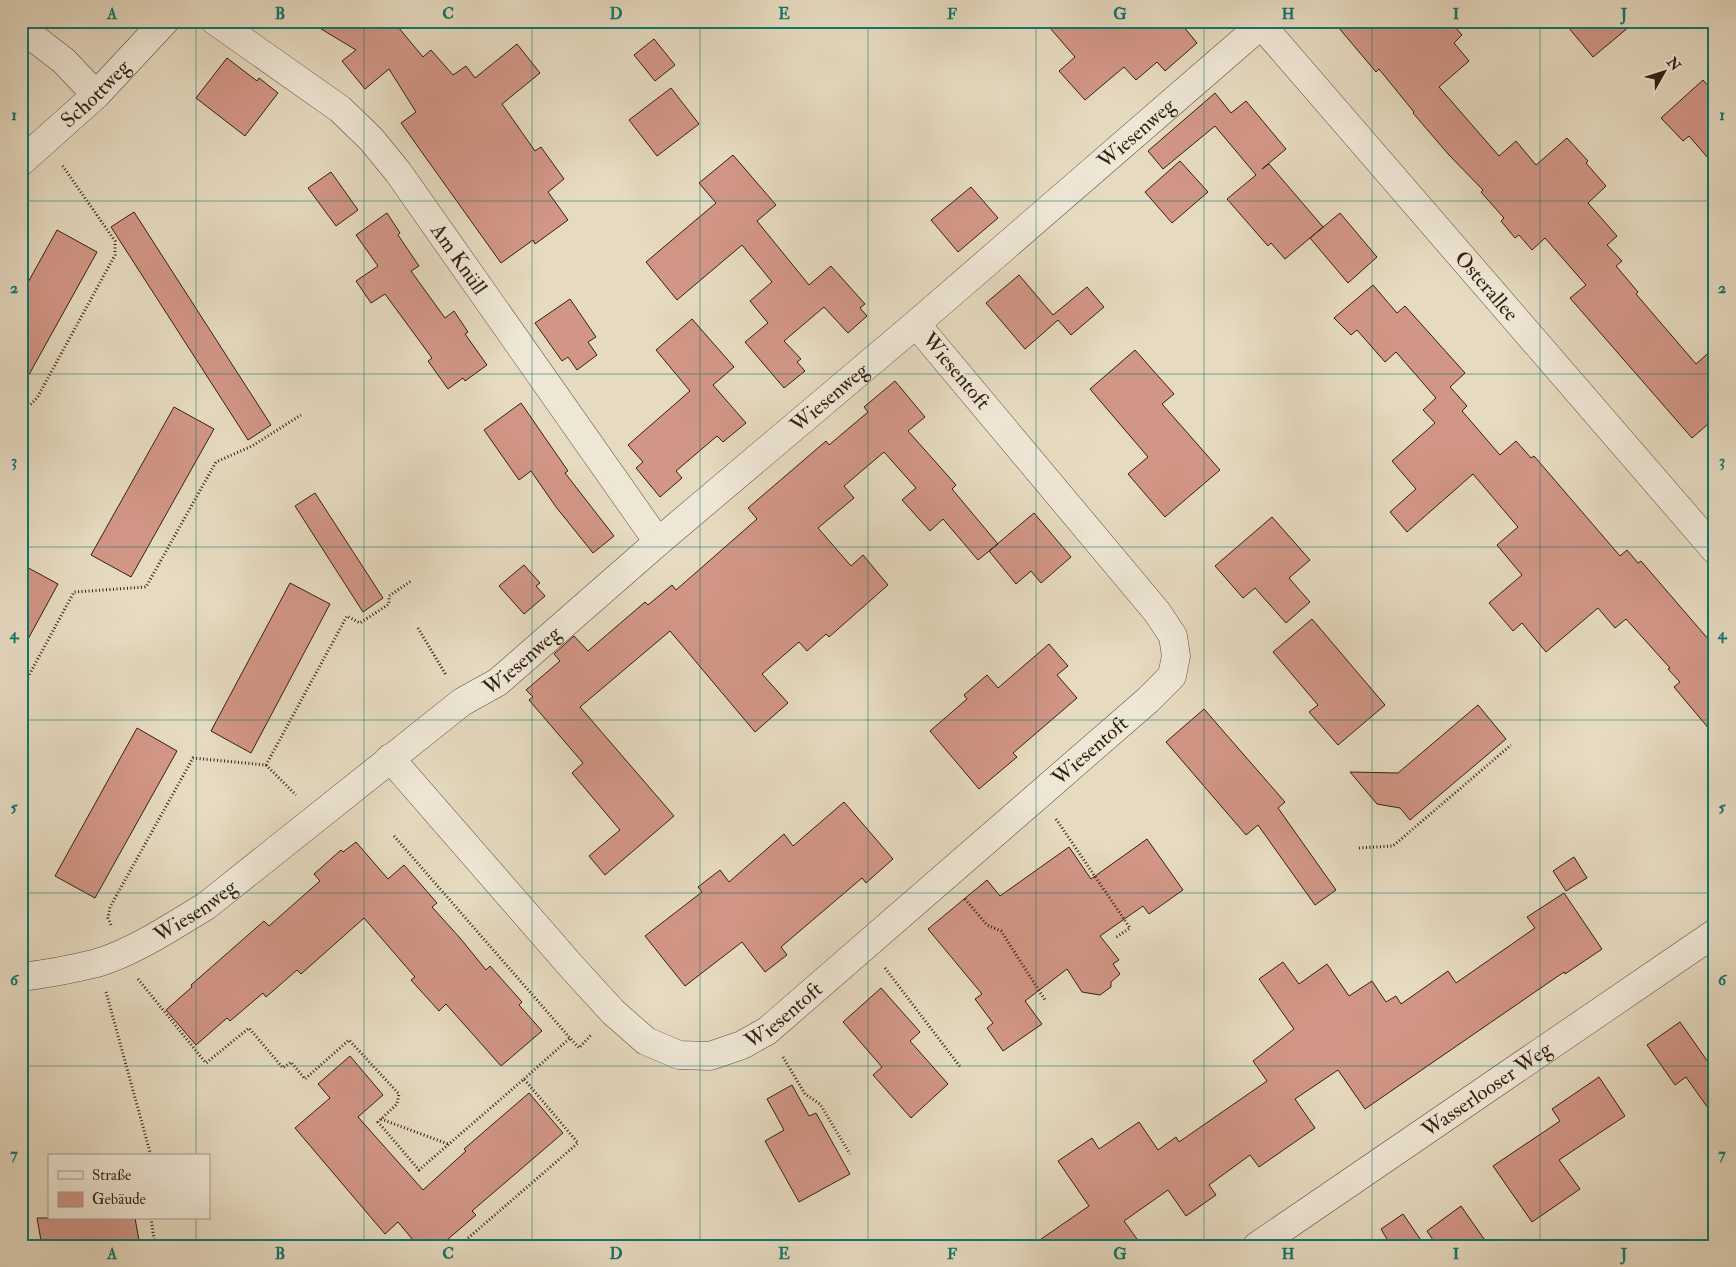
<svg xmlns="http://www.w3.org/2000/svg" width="1736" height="1267" viewBox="0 0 1736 1267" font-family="'IM FELL Double Pica',serif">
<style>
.building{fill:#d29686;stroke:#341f12}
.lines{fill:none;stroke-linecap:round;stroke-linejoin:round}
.minor-casing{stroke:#604e3e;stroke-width:29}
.path{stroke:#341f12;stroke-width:3;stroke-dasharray:1 2.5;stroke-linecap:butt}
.minor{stroke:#efe7d6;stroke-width:28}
.grid{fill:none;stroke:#0f766e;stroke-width:1;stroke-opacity:0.55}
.labels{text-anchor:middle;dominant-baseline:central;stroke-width:4;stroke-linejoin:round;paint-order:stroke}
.street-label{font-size:21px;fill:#341f12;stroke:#efe7d6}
.neatline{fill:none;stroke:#0f766e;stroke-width:2}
.grid-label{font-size:16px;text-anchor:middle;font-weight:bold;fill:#0f766e}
</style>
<rect width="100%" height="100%" fill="#e6dac0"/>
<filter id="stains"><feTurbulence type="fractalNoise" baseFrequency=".004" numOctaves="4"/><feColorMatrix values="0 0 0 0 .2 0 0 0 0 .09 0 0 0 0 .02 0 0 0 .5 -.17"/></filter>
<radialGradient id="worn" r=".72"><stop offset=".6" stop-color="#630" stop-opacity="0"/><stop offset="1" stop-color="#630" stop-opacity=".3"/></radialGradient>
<!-- building -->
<path class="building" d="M 308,21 L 393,21 L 423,57 L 431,50 L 453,75 L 466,66 L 475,78 L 517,44 L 540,73 L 502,104 L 535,151 L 541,147 L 564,179 L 548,192 L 568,220 L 535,244 L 533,240 L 501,263 L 401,123 L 416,112 L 389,69 L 365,89 L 342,61 L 356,50 Z
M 1044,21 L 1179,21 L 1197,43 L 1165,71 L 1157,62 L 1136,80 L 1124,67 L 1085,100 L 1059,71 L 1075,57 Z
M 1333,21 L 1450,21 L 1462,35 L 1454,43 L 1469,61 L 1439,87 L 1499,156 L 1516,141 L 1536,165 L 1567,138 L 1588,161 L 1586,163 L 1606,186 L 1588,203 L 1617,236 L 1607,245 L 1622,261 L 1616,266 L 1638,292 L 1636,294 L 1696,364 L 1715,347 L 1715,418 L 1692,438 L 1570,298 L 1586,285 L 1545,238 L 1532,250 L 1519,235 L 1515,238 L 1501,221 L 1504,218 L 1481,192 L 1483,190 L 1449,155 L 1413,113 L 1414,112 L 1379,69 L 1376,72 Z
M 1563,21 L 1636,21 L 1593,57 Z
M 654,39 L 675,65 L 655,81 L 634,55 Z
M 227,58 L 257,81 L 259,78 L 278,93 L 245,136 L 196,98 Z
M 1703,80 L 1715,94 L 1715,166 L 1689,136 L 1683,141 L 1661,118 Z
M 671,88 L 699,124 L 657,156 L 629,120 Z
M 1215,93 L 1231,113 L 1246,101 L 1286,149 L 1262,169 L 1269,164 L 1323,227 L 1285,259 L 1271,243 L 1268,246 L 1227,199 L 1256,175 L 1215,126 L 1163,169 L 1148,151 Z
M 733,155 L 776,205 L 757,221 L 809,285 L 831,266 L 865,304 L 860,308 L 867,316 L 848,333 L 824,307 L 784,341 L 801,359 L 797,362 L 805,371 L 784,388 L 745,342 L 768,323 L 750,301 L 772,282 L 742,245 L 677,300 L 646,262 L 716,203 L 699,183 Z
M 1180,161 L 1208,192 L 1172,223 L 1145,192 Z
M 331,172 L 358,210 L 336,226 L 308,188 Z
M 971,187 L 998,218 L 958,252 L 931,220 Z
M 134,212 L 271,425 L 248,440 L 111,227 Z
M 387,213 L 400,233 L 398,235 L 419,266 L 411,271 L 445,318 L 454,311 L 468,332 L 465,334 L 487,365 L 465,381 L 463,378 L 448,389 L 428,361 L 432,358 L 385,294 L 371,303 L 356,281 L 378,266 L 356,235 Z
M 1340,213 L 1377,257 L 1348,283 L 1310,238 Z
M 57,230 L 97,252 L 21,389 L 21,295 Z
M 1019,275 L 1053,315 L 1087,287 L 1104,307 L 1071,335 L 1058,320 L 1025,349 L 986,303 Z
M 1373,285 L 1397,313 L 1405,306 L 1465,373 L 1450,387 L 1467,406 L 1462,411 L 1500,455 L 1516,441 L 1531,458 L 1534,456 L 1620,556 L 1627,550 L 1638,563 L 1641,561 L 1715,647 L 1715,736 L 1674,687 L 1680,682 L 1668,669 L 1670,668 L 1626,619 L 1615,628 L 1598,608 L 1546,652 L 1522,623 L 1513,631 L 1489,603 L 1522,575 L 1497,545 L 1518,527 L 1473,474 L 1407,532 L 1390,512 L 1416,489 L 1392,461 L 1435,423 L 1423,410 L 1436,398 L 1396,352 L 1385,362 L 1357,330 L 1351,335 L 1334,318 Z
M 570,299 L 596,337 L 588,342 L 597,355 L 577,370 L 568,357 L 562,361 L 535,323 Z
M 692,319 L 734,367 L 713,385 L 746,423 L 723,442 L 717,436 L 676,471 L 682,478 L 660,497 L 636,468 L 643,462 L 628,445 L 690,391 L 656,350 Z
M 1135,350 L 1174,394 L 1162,404 L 1220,470 L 1165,517 L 1128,474 L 1148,457 L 1090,389 Z
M 895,381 L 925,417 L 908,431 L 956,485 L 952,489 L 998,544 L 978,560 L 943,519 L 930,531 L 902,500 L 916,488 L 884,452 L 844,486 L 854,498 L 818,528 L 851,566 L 863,555 L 888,585 L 829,637 L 826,634 L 807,651 L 799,642 L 762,674 L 788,703 L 755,732 L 670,631 L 580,707 L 674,816 L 605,875 L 589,856 L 620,830 L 572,773 L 583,763 L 529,700 L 533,697 L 526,690 L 560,661 L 554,654 L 574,636 L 588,651 L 645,602 L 648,605 L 672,585 L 676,590 L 757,519 L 748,508 L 826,441 L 829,445 L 868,412 L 864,407 Z
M 521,403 L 568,471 L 565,473 L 614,536 L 593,553 L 556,507 L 531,471 L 519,480 L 484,430 Z
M 174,407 L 214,429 L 131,577 L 91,555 Z
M 315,493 L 383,598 L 363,612 L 295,506 Z
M 1034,513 L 1071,557 L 1041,583 L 1031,571 L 1016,584 L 989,551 Z
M 1272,517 L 1310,560 L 1289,578 L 1310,602 L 1286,623 L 1255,588 L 1243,598 L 1215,566 Z
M 21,564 L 58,584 L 21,652 Z
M 524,565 L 540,583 L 536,586 L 545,596 L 524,614 L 499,586 Z
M 290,583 L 330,604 L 251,753 L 211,731 Z
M 1312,619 L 1385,705 L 1338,745 L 1309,712 L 1318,705 L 1273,652 Z
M 1049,644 L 1068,666 L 1057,675 L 1077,698 L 1013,753 L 1017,757 L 979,789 L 930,731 L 967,699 L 964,695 L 987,675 L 998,688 Z
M 1478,705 L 1506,739 L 1410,820 L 1400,808 L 1377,804 L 1350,772 L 1398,773 Z
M 1204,709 L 1285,802 L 1278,808 L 1336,890 L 1315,905 L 1258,825 L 1246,835 L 1166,742 Z
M 137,728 L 177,751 L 95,898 L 55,876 Z
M 844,802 L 893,859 L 866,883 L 862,878 L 781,947 L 787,955 L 765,972 L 742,942 L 685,986 L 645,936 L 702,892 L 698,887 L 720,870 L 729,882 L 784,834 L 793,846 Z
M 1147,839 L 1183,890 L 1149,914 L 1143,906 L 1100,936 L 1119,960 L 1113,964 L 1120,974 L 1111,982 L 1111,987 L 1100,995 L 1082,992 L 1067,969 L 1025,1001 L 1042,1024 L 1003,1051 L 987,1028 L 993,1023 L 975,999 L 982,994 L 928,929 L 987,880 L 1000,896 L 1069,847 L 1091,879 Z
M 356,842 L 388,879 L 404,865 L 437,903 L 432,907 L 460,938 L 486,970 L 490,966 L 522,1002 L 519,1005 L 542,1031 L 501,1066 L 446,1004 L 439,1011 L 411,980 L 415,977 L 364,918 L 301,974 L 297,970 L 266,997 L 263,993 L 230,1021 L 227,1018 L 196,1045 L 166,1010 L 192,987 L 191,985 L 264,921 L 269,926 L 295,903 L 320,881 L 314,874 L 341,850 L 343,852 Z
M 1574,857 L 1587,878 L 1566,891 L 1553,871 Z
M 1564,893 L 1602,949 L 1565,974 L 1564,972 L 1365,1109 L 1338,1070 L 1295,1099 L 1315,1128 L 1259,1167 L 1250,1155 L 1209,1185 L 1216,1195 L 1186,1216 L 1168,1190 L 1124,1221 L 1142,1246 L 1031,1246 L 1089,1206 L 1058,1161 L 1092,1138 L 1099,1149 L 1139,1122 L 1158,1150 L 1176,1137 L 1179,1142 L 1267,1081 L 1253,1061 L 1294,1029 L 1259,979 L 1283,962 L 1299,984 L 1327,964 L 1349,996 L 1372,981 L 1386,1002 L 1396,996 L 1401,1004 L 1448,971 L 1456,983 L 1535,928 L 1527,917 Z
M 881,988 L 920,1032 L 910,1041 L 948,1084 L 911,1118 L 873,1075 L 882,1067 L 843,1022 Z
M 1680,1022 L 1715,1072 L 1715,1118 L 1686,1077 L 1675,1085 L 1647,1045 Z
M 350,1056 L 383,1095 L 358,1117 L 423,1190 L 466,1151 L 464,1149 L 529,1093 L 563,1133 L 472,1211 L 476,1215 L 440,1246 L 418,1246 L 398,1222 L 385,1234 L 295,1128 L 330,1098 L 318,1084 Z
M 1599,1077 L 1625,1116 L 1559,1160 L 1580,1189 L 1532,1222 L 1493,1166 L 1560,1121 L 1552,1109 Z
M 792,1085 L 809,1116 L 816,1113 L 850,1174 L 799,1202 L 765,1141 L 784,1130 L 767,1099 Z
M 1461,1206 L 1489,1246 L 1437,1246 L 1427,1231 Z
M 1403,1214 L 1425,1246 L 1391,1246 L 1381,1229 Z
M 37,1218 L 135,1218 L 140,1246 L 42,1246 Z"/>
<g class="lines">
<!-- minor casing -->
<g class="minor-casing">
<g id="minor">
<path id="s1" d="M 215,21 L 340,109 L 371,139 L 398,172 L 658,542"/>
<path id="s2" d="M 1258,21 L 1715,550"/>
<path d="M 21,28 L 64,61 L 96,95"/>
<path id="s3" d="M 21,162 L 96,95 L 165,21"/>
<path id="s4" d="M 390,758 L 571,966 L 613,1012 L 646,1041 L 679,1055 L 710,1056 L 742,1045 L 767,1031 L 1148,700 L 1172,676 L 1176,656 L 1173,636 L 1157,612 L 916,324"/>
<path id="s5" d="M 21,977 C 46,974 73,969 97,963 C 134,952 173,926 206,906 L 462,702 L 498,682 L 658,542 L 916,324 L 1261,25"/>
<path id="s6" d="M 1257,1246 L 1715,933"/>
</g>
</g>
<!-- path -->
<path class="path" d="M 21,408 L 29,406 L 37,398 L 115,255 L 115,241 L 62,165
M 418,628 L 446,675
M 21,690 L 74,592 L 146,587 L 216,462 L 252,446 L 301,415
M 266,765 L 296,795
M 1056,819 L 1130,928 L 1115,938
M 394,836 L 570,1038
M 1359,848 L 1393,846 L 1511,745
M 965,899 L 987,925 L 1001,931 L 1045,1000
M 111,925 L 108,918 L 110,907 L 193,758 L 266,765 L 347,616 L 360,623 L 389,604 L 389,596 L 411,581
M 885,968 L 961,1068
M 138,979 L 206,1063 L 249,1028 L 283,1068 L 291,1062 L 305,1079 L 349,1040 L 399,1094 L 397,1104 L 378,1122 L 419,1170 L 524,1079 L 578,1143 L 459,1246
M 106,992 L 151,1156
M 783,1057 L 805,1094 L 820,1104 L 850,1154
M 524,1079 L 570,1038 L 579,1048 L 592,1034
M 381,1119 L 448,1144
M 151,1218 L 155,1246"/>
<!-- minor -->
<use href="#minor" class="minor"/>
</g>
<!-- grid -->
<path class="grid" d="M 196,21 L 196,1156M 364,21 L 364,1246M 532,21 L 532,1246M 700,21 L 700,1246M 868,21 L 868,1246M 1036,21 L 1036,1246M 1204,21 L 1204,1246M 1372,21 L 1372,1246M 1540,21 L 1540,1246M 21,201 L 1715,201M 21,374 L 1715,374M 21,547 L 1715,547M 21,720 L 1715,720M 21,893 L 1715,893M 21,1066 L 1715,1066M 196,1218 L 196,1246"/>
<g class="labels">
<!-- street labels -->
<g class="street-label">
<text stroke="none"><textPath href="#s3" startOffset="101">Schottweg</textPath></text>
<text stroke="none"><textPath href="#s5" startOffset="1411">Wiesenweg</textPath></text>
<text stroke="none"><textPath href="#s1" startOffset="345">Am Knüll</textPath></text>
<text stroke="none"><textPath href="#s2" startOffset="350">Osterallee</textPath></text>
<text transform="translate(956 371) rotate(50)">Wiesentoft</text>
<text stroke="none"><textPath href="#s5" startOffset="1006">Wiesenweg</textPath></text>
<text stroke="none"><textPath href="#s5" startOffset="601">Wiesenweg</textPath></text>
<text stroke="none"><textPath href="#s4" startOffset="939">Wiesentoft</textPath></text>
<text stroke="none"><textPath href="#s5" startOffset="189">Wiesenweg</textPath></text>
<text stroke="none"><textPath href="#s4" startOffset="534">Wiesentoft</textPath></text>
<text stroke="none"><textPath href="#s6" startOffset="278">Wasserlooser Weg</textPath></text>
</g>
</g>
<!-- margin -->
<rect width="1736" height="1267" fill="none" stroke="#e6dac0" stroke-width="55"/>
<!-- legend -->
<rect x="48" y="1154" width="162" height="65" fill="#efe7d6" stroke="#a49788"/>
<rect x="58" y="1171" width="25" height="8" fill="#efe7d6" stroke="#a49788"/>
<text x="92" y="1180" font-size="15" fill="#341f12">Straße</text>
<rect x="58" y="1192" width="25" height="15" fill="#d29686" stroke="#a49788"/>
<text x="92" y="1204" font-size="15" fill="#341f12">Gebäude</text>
<!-- north arrow -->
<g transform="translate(1664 72) rotate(51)" stroke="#efe7d6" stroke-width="4" paint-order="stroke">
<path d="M0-4L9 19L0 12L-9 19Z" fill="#341f12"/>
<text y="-8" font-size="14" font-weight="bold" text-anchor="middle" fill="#341f12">N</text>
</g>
<rect x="28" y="28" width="1680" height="1212" class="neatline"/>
<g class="grid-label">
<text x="112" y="19">A</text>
<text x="280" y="19">B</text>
<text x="448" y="19">C</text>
<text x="616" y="19">D</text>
<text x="784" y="19">E</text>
<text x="952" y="19">F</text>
<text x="1120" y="19">G</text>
<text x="1288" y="19">H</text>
<text x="1456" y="19">I</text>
<text x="1624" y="19">J</text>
<text x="14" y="120">1</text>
<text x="1722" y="120">1</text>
<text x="14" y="293">2</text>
<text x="1722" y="293">2</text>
<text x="14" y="466">3</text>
<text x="1722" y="466">3</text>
<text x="14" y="639">4</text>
<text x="1722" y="639">4</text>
<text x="14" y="812">5</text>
<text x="1722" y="812">5</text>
<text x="14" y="985">6</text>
<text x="1722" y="985">6</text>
<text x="14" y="1159">7</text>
<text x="1722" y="1159">7</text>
<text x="112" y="1259">A</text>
<text x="280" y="1259">B</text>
<text x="448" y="1259">C</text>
<text x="616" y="1259">D</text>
<text x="784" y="1259">E</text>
<text x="952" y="1259">F</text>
<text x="1120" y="1259">G</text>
<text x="1288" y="1259">H</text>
<text x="1456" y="1259">I</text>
<text x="1624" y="1259">J</text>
</g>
<rect width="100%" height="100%" filter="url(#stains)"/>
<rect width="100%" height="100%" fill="url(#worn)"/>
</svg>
